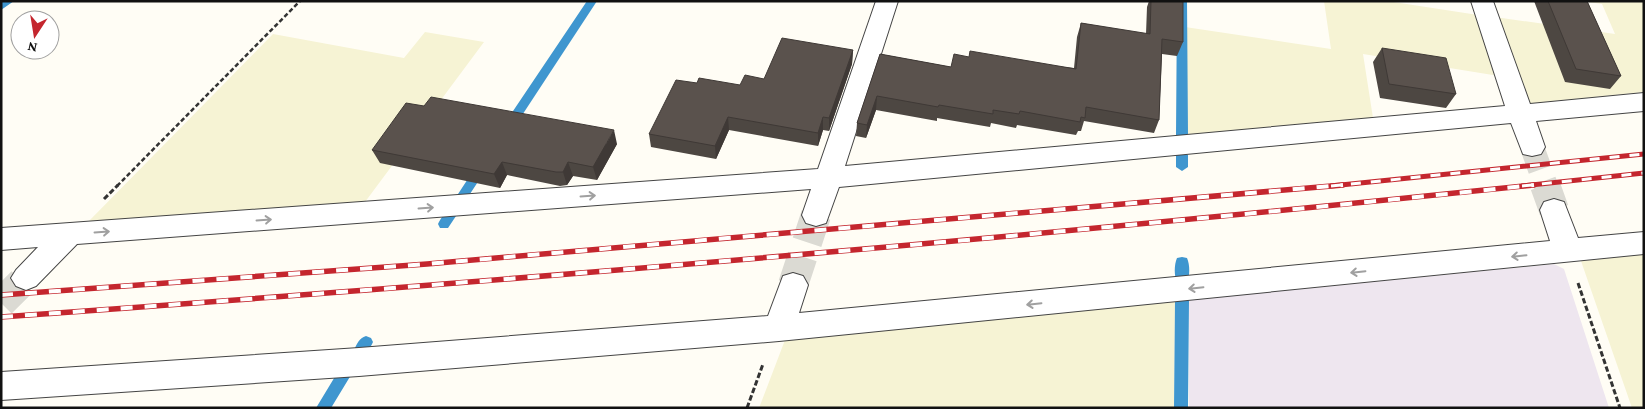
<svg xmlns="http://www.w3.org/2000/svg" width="1645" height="409" viewBox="0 0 1645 409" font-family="'Crimson Pro',serif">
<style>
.industrial{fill:#eee6ef}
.farmland{fill:#f6f3d4}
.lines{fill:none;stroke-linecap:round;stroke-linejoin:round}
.stream{fill:#3f96cf;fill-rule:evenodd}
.minor-tunnel-far1{stroke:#dbdad3;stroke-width:24;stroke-dasharray:24 12;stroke-linecap:butt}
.minor-tunnel{stroke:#dbdad3;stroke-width:30;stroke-dasharray:30 15;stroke-linecap:butt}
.minor-casing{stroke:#444;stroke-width:2}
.path-far1{stroke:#333;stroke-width:2.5;stroke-dasharray:4.5 2.5;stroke-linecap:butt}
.path{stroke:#333;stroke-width:3;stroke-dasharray:5.5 2.5;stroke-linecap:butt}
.minor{fill:#fff;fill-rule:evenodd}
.rail-far1-casing{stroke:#c4262e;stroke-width:5}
.rail-casing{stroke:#c4262e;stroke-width:5.5}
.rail-far1{stroke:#fff;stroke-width:3;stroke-dasharray:10;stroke-linecap:butt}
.rail{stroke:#fff;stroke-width:4;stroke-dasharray:12;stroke-linecap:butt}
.wall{fill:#4d4742}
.shaded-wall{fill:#3f3936}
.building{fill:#5a524d;stroke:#3f3936}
.oneway{stroke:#a0a0a0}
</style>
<rect width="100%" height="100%" fill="#fffdf5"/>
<!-- industrial -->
<path class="industrial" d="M 1554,264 L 1564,269 L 1609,408 L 1189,408 L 1189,300 Z"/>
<!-- farmland -->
<path class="farmland" d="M 1324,1 L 1387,1 L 1478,15 L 1499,76 L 1363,54 L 1373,118 L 1185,135 L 1185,27 L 1331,49 Z
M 1582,1 L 1644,1 L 1644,92 L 1525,104 L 1495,17 L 1615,34 L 1602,4 Z
M 425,32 L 484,42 L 365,202 L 88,222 L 273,34 L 404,58 Z
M 1644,254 L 1644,408 L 1632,408 L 1581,261 Z
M 1175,301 L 1174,408 L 759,408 L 785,340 Z"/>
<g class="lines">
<!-- stream -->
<path class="stream" d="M 14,1 L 1,10 L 2,1 Z
M 587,1 L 597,1 L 513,129 L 505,129 L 503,126 L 505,123 Z
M 1177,1 L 1187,1 L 1188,135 L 1182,139 L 1176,135 Z
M 1182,151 L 1188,155 L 1188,167 L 1182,171 L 1176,167 L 1176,155 Z
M 481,164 L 487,168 L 485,171 L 468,197 L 460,197 L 458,194 L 460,191 L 477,165 Z
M 450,211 L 454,213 L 456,216 L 448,228 L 440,228 L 438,224 C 441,218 444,213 450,211 Z
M 1182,257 L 1187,258 C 1190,265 1190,276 1187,282 L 1182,283 L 1177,282 C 1174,276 1174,265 1177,258 Z
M 1182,295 L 1187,297 L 1189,301 L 1188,408 L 1174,408 L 1175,301 L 1177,297 Z
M 366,336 L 371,338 L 373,342 C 369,350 366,358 356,354 L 354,350 C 357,344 359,338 366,336 Z
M 344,369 L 349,370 L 351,375 L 331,408 L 316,408 L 339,370 Z"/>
<!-- minor-tunnel-far1 -->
<path class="minor-tunnel-far1" d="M 1532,147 L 1546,186"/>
<!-- minor-tunnel -->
<path class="minor-tunnel" d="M 1545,185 L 1554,210
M 793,285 L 816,215
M 1,303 L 26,278"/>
<!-- minor casing -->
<g class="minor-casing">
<path id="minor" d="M 876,1 L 898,1 L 845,166 L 1505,106 L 1471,1 L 1493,1 L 1530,104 L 1644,93 L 1644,111 L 1536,121 L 1545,147 L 1541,154 L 1532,156 L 1523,154 L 1511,123 L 839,187 L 826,223 L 816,226 L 806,223 L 802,215 L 811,189 L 77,244 L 36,286 L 26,290 L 16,286 L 11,278 L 16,270 L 38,247 L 1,250 L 1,228 L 818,169 Z
M 1554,199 L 1564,202 L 1578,238 L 1644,232 L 1644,254 L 779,341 L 359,376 L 1,400 L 1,372 L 359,348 L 768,316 L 783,276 L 793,273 L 803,276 L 808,285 L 799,313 L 1550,241 L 1540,210 L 1544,202 Z"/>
</g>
<!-- path-far1 -->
<path class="path-far1" d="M 117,186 L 300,1"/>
<!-- path -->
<path class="path" d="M 104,199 L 118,185
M 1578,283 L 1620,408
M 747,408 L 763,364"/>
<!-- minor -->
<use href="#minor" class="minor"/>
<!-- rail-far1 casing -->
<g class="rail-far1-casing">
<path id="rail-far1" d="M 1331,186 L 1644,154
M 1522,186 L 1644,173"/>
</g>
<!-- rail casing -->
<g class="rail-casing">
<path id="rail" d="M 1,295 L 427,264 L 1343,185
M 1,317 C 512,281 1024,238 1534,185"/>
</g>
<!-- rail-far1 -->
<use href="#rail-far1" class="rail-far1"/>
<!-- rail -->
<use href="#rail" class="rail"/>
</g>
<!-- wall -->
<path class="wall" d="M 1149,1 L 1183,1 L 1183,42 L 1177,56 L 1162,54 L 1159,120 L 1154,133 L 1084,121 L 1081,131 L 1078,131 L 1076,135 L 1017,125 L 1016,128 L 991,123 L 990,127 L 937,118 L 937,121 L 876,110 L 866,138 L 856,136 L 857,123 L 880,54 L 951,67 L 969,57 L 1074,68 L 1077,37 L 1081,23 L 1146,34 L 1147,7 Z
M 1534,1 L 1587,1 L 1621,76 L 1610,89 L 1565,82 Z
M 1382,48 L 1456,94 L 1446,108 L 1380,98 L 1373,62 Z
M 853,50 L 852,64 L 829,131 L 823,130 L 818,146 L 729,130 L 716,159 L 651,147 L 649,134 L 697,83 L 740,85 L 764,79 Z
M 617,144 L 597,180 L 573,176 L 567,185 L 560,186 L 507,175 L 500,188 L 380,163 L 372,150 Z"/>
<!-- shaded-wall -->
<path class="shaded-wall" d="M 853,50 L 852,64 L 829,131 L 829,118 Z
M 877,96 L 876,110 L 866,138 L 867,125 Z
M 728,117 L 729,130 L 716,159 L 715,146 Z
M 823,117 L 823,130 L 818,146 L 818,133 Z
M 614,130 L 617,144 L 597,180 L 593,167 Z
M 502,162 L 507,175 L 500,188 L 494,174 Z
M 568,162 L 573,176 L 567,185 L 563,172 Z"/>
<!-- building -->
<path class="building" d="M 1151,1 L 1183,1 L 1183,42 L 1162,39 L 1159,120 L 1086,107 L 1085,118 L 1081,117 L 1080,122 L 1020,111 L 1019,114 L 993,110 L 993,114 L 939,105 L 938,107 L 877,96 L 867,125 L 857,123 L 880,54 L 951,67 L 954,54 L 969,57 L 970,51 L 1076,69 L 1081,23 L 1150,34 Z
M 1548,1 L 1587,1 L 1621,76 L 1576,69 Z
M 782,38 L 853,50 L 829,118 L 823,117 L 818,133 L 728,117 L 715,146 L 649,134 L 676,80 L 697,83 L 699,78 L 740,85 L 745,75 L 764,79 Z
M 1382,48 L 1446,58 L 1456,94 L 1389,84 Z
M 431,97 L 614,130 L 593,167 L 568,162 L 563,172 L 556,172 L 502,162 L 494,174 L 372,150 L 406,103 L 424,106 Z"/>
<!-- one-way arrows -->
<defs><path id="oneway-shaft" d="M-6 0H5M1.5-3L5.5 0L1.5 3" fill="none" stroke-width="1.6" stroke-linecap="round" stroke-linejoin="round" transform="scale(1.25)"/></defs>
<g class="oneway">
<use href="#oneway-shaft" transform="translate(588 196) rotate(-4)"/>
<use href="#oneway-shaft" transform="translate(426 208) rotate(-4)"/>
<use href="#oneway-shaft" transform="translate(264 220) rotate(-4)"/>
<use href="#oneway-shaft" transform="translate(102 232) rotate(-4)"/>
<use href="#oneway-shaft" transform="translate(1519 256) rotate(174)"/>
<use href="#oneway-shaft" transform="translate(1358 272) rotate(174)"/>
<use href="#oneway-shaft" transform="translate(1196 288) rotate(174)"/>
<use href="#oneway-shaft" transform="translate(1034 304) rotate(174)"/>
</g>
<!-- border -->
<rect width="1645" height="409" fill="none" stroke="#111111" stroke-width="5"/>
<!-- north arrow -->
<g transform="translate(35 35) rotate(192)"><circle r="24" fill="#ffffff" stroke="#a0a0a0"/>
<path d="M0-4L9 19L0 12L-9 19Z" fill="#c4262e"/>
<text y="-8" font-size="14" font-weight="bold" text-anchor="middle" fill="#111111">N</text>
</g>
</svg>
